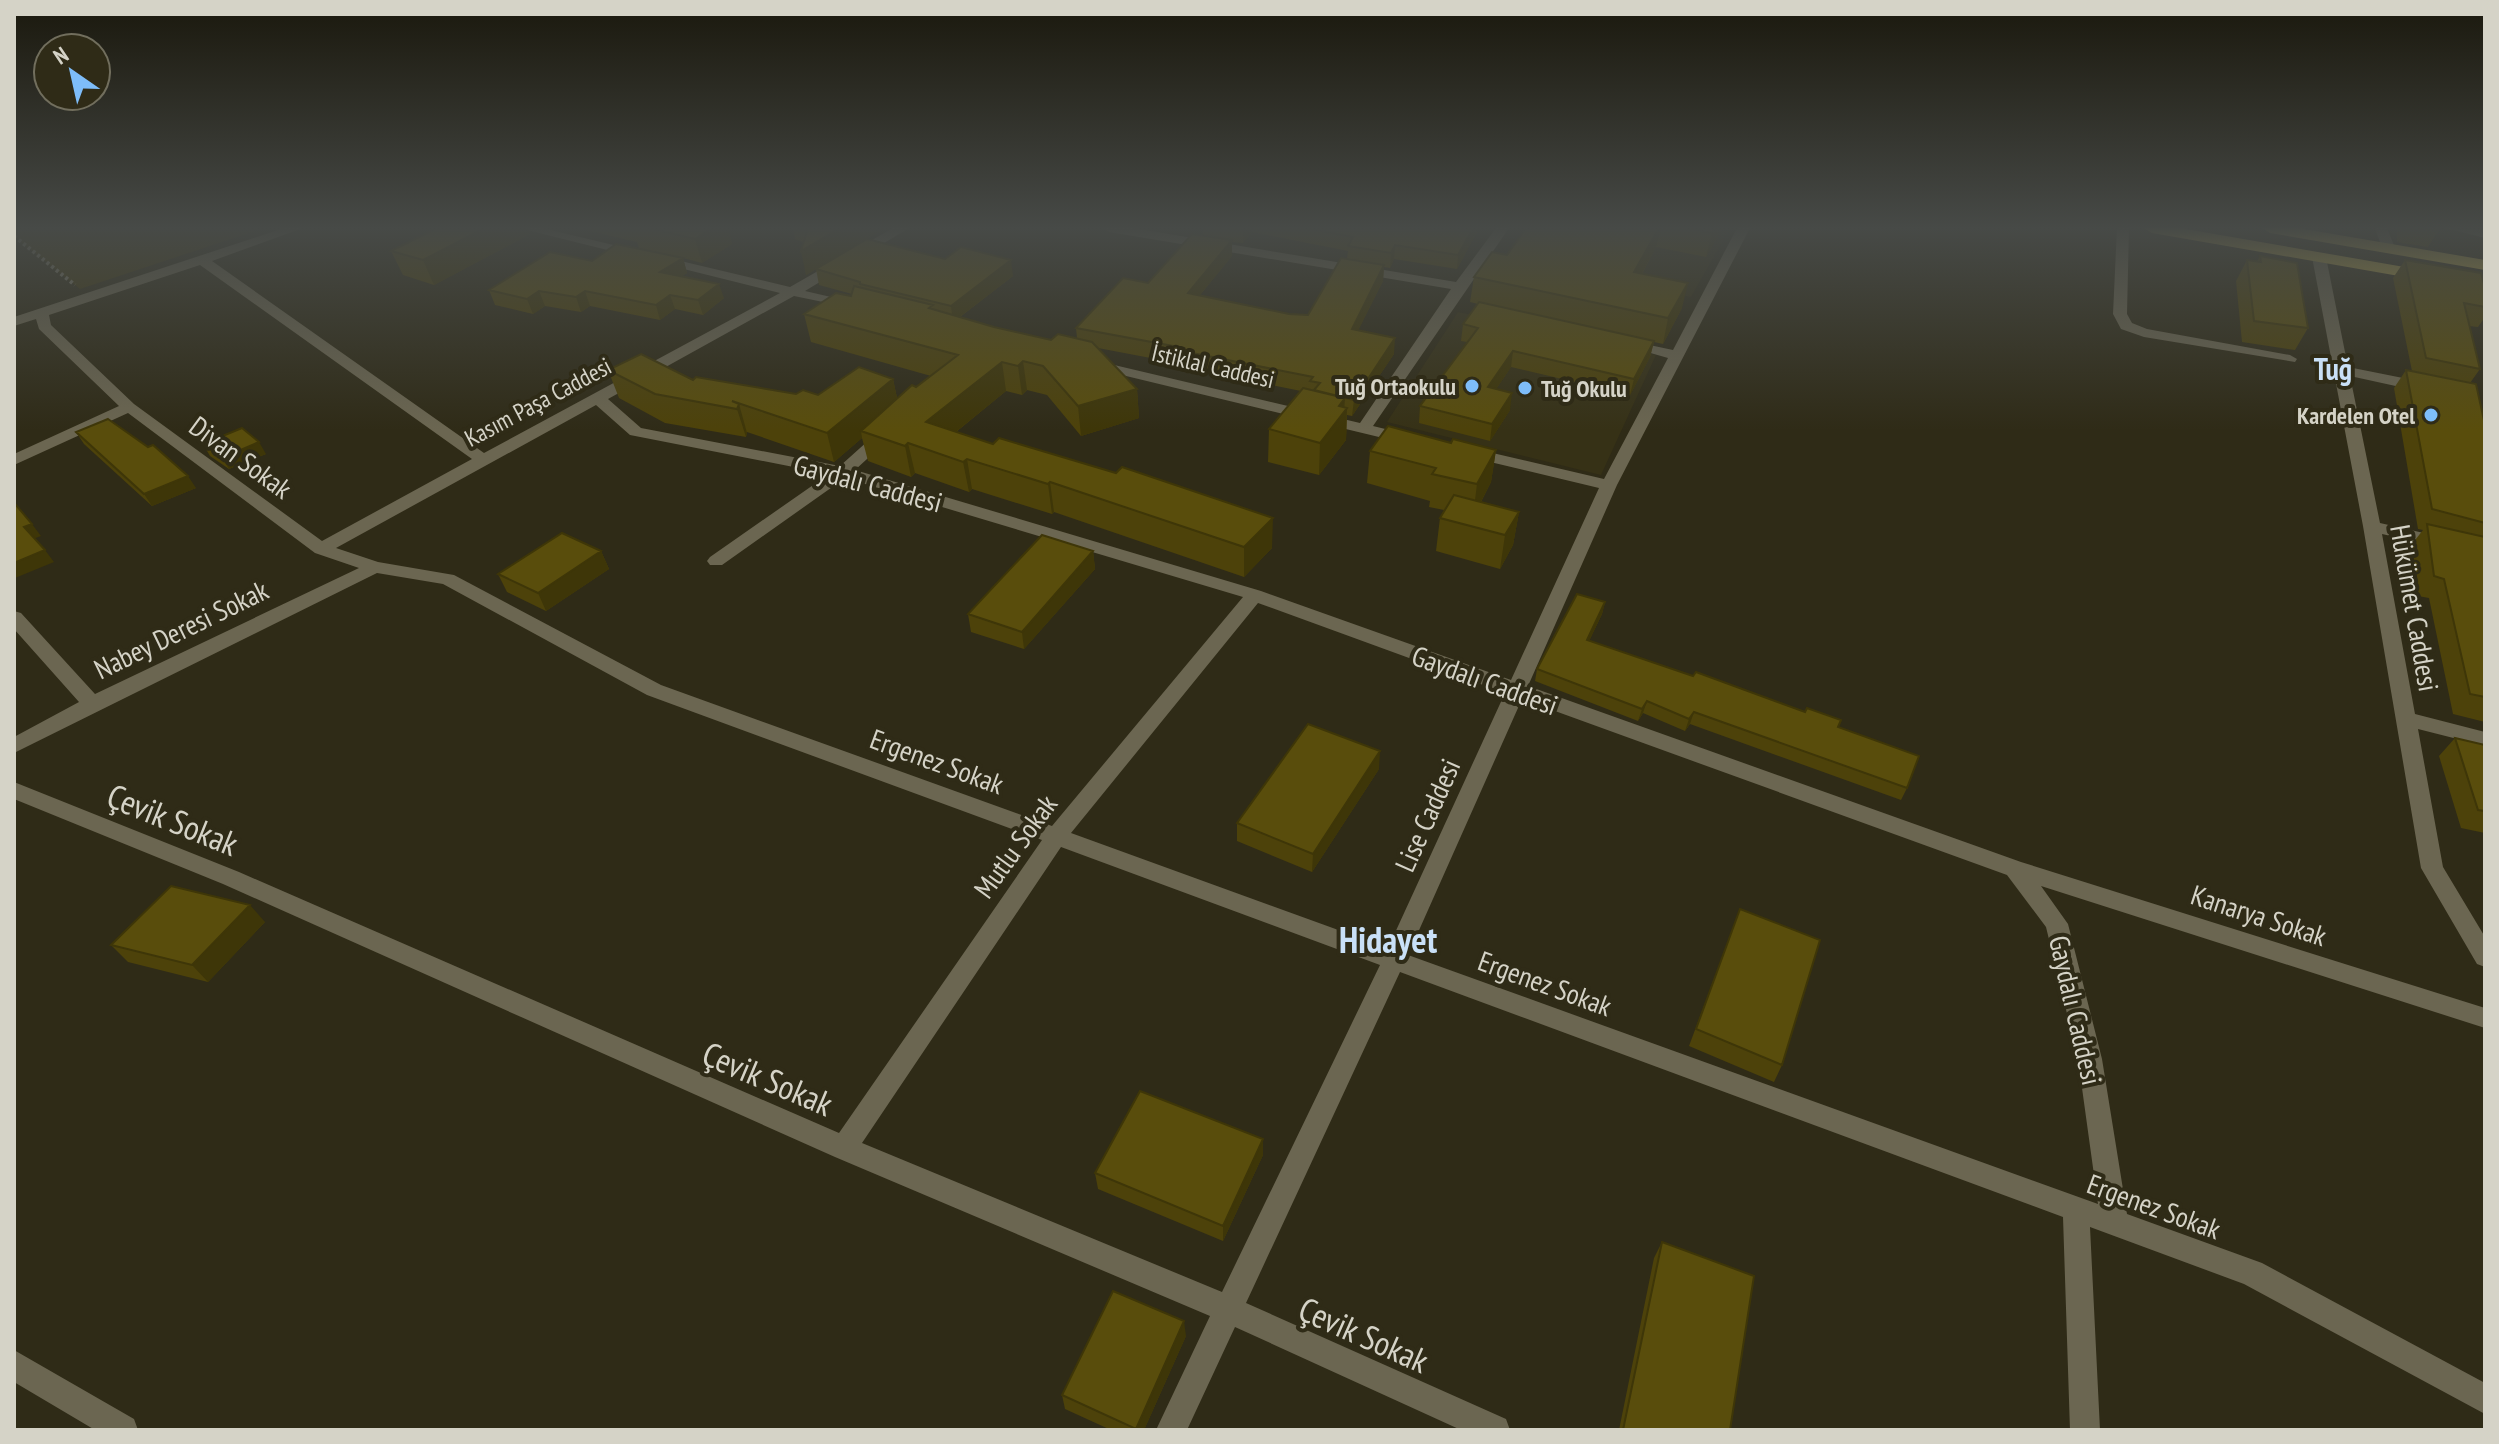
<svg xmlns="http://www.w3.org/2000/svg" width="2499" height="1444" viewBox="0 0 2499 1444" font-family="'PT Sans Narrow',sans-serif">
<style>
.built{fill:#363116}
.green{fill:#3f370d}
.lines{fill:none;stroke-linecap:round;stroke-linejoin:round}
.path{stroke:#838171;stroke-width:4;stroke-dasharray:3 3;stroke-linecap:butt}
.minor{fill:#6b6651;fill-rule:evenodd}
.highway{fill:#bca946;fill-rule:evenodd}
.wall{fill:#4d420a;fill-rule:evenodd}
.shaded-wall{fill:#3e3608}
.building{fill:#594d0c;stroke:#3e3608;stroke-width:2}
.poi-dot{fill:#7ebdf9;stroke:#2f2b17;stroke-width:3}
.labels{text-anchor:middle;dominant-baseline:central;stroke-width:8;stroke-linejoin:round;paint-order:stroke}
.far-street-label{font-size:24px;fill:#d5d3c7;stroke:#2f2b17}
.far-poi-label{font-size:24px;font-weight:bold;fill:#d5d3c7;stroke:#2f2b17;text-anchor:end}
.street-label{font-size:28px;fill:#d5d3c7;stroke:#2f2b17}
.far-district-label{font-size:30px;font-weight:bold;fill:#c9e0f7;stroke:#2f2b17}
.near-street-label{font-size:34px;fill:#d5d3c7;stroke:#2f2b17}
.district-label{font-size:36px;font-weight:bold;fill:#c9e0f7;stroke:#2f2b17}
</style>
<rect width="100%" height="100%" fill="#2f2b17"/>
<!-- built -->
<path class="built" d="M 1526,228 L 1730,228 L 1691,297 L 1503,258 Z
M 1458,312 L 1656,355 L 1601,475 L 1387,422 Z"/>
<!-- green -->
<path class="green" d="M 14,228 L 264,228 L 80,289 L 14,236 Z"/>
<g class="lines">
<!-- path -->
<path class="path" d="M 14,236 L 75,285"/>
<!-- minor -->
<path class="minor" d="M 284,228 L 303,228 L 212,261 L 484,453 L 780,293 L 519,228 L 542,228 L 790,287 L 893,228 L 909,228 L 805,291 L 857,303 L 857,309 L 794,296 L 608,399 L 641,428 L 840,466 L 879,431 L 891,431 L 891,437 L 855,470 L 1261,591 L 1511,680 L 1599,488 L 1465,456 L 1463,453 L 1471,448 L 1604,479 L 1668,358 L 1619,344 L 1626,340 L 1673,350 L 1737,228 L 1750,228 L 1617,485 L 1528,686 L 2021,862 L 2485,1008 L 2485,1028 L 2041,886 L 2068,924 L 2102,1059 L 2127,1214 L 2262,1263 L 2485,1383 L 2485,1414 L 2244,1284 L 2090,1227 L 2100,1430 L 2070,1430 L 2063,1217 L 1400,972 L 1246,1303 L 1506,1419 L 1510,1430 L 1461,1430 L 1235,1327 L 1187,1430 L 1156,1430 L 1210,1316 L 835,1157 L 223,884 L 14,799 L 14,782 L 239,872 L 839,1133 L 1042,840 L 647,695 L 443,584 L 377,573 L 14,753 L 14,737 L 79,702 L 14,629 L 14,611 L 21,613 L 95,694 L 359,568 L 315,553 L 128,413 L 14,465 L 14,454 L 119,406 L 39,329 L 36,319 L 14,326 L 14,317 ZM 200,265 L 472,459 L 322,541 L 134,404 L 51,325 L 49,315 ZM 596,405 L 630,435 L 829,474 L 710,557 L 707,561 L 710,565 L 722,565 L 845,478 L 1243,597 L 1052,826 L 661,685 L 454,575 L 378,562 L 336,548 ZM 1258,603 L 1505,693 L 1388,948 L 1071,833 ZM 1522,699 L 2007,875 L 2046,927 L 2078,1059 L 2098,1204 L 1408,955 ZM 1061,847 L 1380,965 L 1222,1292 L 862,1143 Z
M 1103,228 L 1133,228 L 1456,282 L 1496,228 L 1509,228 L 1373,426 L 1414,436 L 1416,439 L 1408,444 L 1093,368 L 1086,364 L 1093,360 L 1360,423 L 1451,289 L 1109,232 Z
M 2117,228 L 2129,228 L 2127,314 L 2132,323 L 2147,329 L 2290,355 L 2297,359 L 2295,362 L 2144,337 L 2121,329 L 2113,314 Z
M 2375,228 L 2387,228 L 2395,248 L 2393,251 L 2383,251 Z
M 2445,228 L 2485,230 L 2485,238 Z
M 2319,253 L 2326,257 L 2348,367 L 2423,382 L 2431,387 L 2423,392 L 2350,376 L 2380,523 L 2485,547 L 2485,557 L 2382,534 L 2415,714 L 2485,732 L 2485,746 L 2418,729 L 2443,867 L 2485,937 L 2485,967 L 2477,964 L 2421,868 L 2363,526 L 2312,257 Z
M 14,1350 L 134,1419 L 138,1430 L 95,1430 L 14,1382 Z"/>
<!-- highway -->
<path class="highway" d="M 2144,228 L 2180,228 L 2485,281 L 2485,291 L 2152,233 Z
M 2262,228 L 2298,228 L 2485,260 L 2485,270 L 2270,233 Z"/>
</g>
<!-- wall -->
<path class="wall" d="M 577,228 L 728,228 L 732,244 L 702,263 L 683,258 L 687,273 L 682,276 L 724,298 L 703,315 L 675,309 L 660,320 L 590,306 L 581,312 L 545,306 L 533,314 L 495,305 L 489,290 L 592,261 L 679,257 L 639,248 L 637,242 Z
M 793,228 L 885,228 L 841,254 L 945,259 L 1013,276 L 960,317 L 994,327 L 1051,340 L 1077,338 L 1076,328 L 1148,283 L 1203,236 L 1203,228 L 1479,228 L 1457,269 L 1394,259 L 1390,268 L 1384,267 L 1383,281 L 1358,330 L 1394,354 L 1352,416 L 1347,415 L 1346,440 L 1319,475 L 1268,462 L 1269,429 L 1301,391 L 1182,367 L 1182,364 L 1098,348 L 1137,389 L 1139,418 L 1081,436 L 1047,395 L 1027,390 L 1022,395 L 1006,391 L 956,432 L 1272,548 L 1244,577 L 1054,512 L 1052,514 L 972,489 L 969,492 L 915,473 L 911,477 L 868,461 L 862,438 L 834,462 L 747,432 L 746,437 L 665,423 L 619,398 L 608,370 L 796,394 L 818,395 L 893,379 L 897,398 L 916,387 L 931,376 L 811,342 L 804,314 L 851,296 L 852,294 L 819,285 L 816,269 L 806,275 L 803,242 L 795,239 ZM 1252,232 L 1348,251 L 1347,259 L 1308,315 L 1289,314 L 1200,295 L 1232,256 L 1232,242 L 1243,243 Z
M 1526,228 L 1722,228 L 1706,257 L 1656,247 L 1642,274 L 1682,308 L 1663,344 L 1654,342 L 1650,357 L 1630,395 L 1511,367 L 1496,389 L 1510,410 L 1490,441 L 1419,423 L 1420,406 L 1467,342 L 1461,341 L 1463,324 L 1478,304 L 1470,302 L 1474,277 L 1507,255 Z
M 2397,228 L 2440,228 L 2428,247 L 2397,242 Z
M 530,234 L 434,285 L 403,275 L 391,251 Z
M 2260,256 L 2308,328 L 2295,350 L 2242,342 L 2236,281 L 2247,260 L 2257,262 Z
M 2405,260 L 2485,287 L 2485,317 L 2478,327 L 2469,326 L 2480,369 L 2470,383 L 2485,425 L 2485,722 L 2453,714 L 2429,598 L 2418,596 L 2412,544 L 2423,530 L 2418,529 L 2394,388 L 2406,370 L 2412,371 L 2393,278 Z
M 76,432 L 196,488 L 152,506 L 84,444 Z
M 1451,443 L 1496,450 L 1491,482 L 1481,502 L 1519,512 L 1513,545 L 1500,569 L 1436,551 L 1440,518 L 1444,510 L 1429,507 L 1430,501 L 1367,483 L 1370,451 Z
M 203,444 L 266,454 L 229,469 L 210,456 Z
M 601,551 L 609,569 L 546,611 L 507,592 L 498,574 Z
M 1093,551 L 1095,569 L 1024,649 L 971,632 L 968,614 Z
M 1605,602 L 1602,614 L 1589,641 L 1838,727 L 1907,788 L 1901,800 L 1690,724 L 1685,731 L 1643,713 L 1638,721 L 1535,681 L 1537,669 Z
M 2455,738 L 2485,745 L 2485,833 L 2461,828 L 2439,756 Z
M 1379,769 L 1312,872 L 1237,841 L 1237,823 Z
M 1740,909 L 1782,1065 L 1774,1082 L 1689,1046 Z
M 265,922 L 208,982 L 128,962 L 111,945 Z
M 1263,1139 L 1263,1155 L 1223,1241 L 1098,1189 L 1095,1173 Z
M 1662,1242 L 1730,1430 L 1619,1430 L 1654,1258 Z
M 1186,1336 L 1144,1430 L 1111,1430 L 1065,1409 L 1062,1395 Z"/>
<!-- shaded-wall -->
<path class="shaded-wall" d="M 485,228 L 528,228 L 530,234 L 434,285 L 423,260 Z
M 712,228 L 728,228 L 732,244 L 702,263 L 695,239 Z
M 840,228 L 885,228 L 806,275 L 801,251 Z
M 1243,228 L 1252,228 L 1252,232 L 1243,243 Z
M 1473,228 L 1479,228 L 1457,269 L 1458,255 Z
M 1659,228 L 1661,228 L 1656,247 L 1629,297 L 1634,272 Z
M 1715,228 L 1722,228 L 1706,257 L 1712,233 Z
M 1232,240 L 1232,256 L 1189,308 L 1188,293 Z
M 1395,245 L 1394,259 L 1390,268 L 1391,253 Z
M 683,258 L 687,273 L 665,287 L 660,272 Z
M 1011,260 L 1013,276 L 953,322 L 951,306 Z
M 1384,265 L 1383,281 L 1351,345 L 1352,329 Z
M 1688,283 L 1682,308 L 1663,344 L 1668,318 Z
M 719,284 L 724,298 L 703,315 L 698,300 Z
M 539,291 L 545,306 L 533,314 L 527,299 Z
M 585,291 L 590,306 L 581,312 L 576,297 Z
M 670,295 L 675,309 L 660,320 L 656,305 Z
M 1395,338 L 1394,354 L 1352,416 L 1354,400 Z
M 1654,341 L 1650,357 L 1630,395 L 1634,379 Z
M 1513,351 L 1511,367 L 1486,404 L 1488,387 Z
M 1023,361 L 1027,390 L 1022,395 L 1018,366 Z
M 1002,362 L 1006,391 L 931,452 L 926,422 Z
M 893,379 L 899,408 L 861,431 L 862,438 L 834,462 L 827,433 Z
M 1137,389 L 1139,418 L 1081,436 L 1078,406 Z
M 1512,393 L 1510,410 L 1490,441 L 1492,424 Z
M 1345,398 L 1344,412 L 1347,408 L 1346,440 L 1319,475 L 1320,443 L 1339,406 Z
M 739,404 L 747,433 L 746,437 L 737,409 Z
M 259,442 L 266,454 L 229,469 L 222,458 Z
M 908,443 L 915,473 L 911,477 L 905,446 Z
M 1496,450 L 1491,482 L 1473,517 L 1477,484 Z
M 967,459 L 972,489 L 969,492 L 963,462 Z
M 188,476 L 196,488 L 152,506 L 144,494 Z
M 1050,482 L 1054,512 L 1052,514 L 1048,484 Z
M 1519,512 L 1513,545 L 1500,569 L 1505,535 Z
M 1273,518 L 1272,548 L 1244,577 L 1244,547 Z
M 32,524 L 41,536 L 33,539 L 24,527 Z
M 45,550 L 54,562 L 15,578 L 14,563 Z
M 601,551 L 609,569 L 546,611 L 538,593 Z
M 1093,551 L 1095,569 L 1024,649 L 1022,632 Z
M 1605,602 L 1602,614 L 1584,652 L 1587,640 Z
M 1647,701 L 1643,713 L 1638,721 L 1642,709 Z
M 1694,712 L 1690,724 L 1685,731 L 1689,719 Z
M 1380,751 L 1379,769 L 1312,872 L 1313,854 Z
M 250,905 L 265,922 L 208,982 L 192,965 Z
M 1263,1139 L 1263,1155 L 1223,1241 L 1223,1226 Z
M 1184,1321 L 1186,1336 L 1144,1430 L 1136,1430 Z"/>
<!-- building -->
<path class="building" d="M 437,228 L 485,228 L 423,260 L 391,251 Z
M 650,228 L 712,228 L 695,239 Z
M 808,228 L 840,228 L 801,251 Z
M 1305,228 L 1473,228 L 1458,255 L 1395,245 L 1391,253 L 1348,246 L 1353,237 Z
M 1526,228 L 1659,228 L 1634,272 L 1688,283 L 1668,318 L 1474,277 L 1492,252 L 1507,255 Z
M 1687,228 L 1715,228 L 1712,233 Z
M 1192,234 L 1232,240 L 1188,293 L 1289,314 L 1308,315 L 1341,258 L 1384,265 L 1352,329 L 1395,338 L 1354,400 L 1314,390 L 1320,383 L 1310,381 L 1313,377 L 1182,351 L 1184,348 L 1076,328 L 1123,278 L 1148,283 Z
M 867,239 L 945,259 L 961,247 L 1011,260 L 951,306 L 860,284 L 860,282 L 816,269 Z
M 616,244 L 683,258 L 660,272 L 719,284 L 698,300 L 670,295 L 656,305 L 585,291 L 576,297 L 539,291 L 527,299 L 489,290 L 550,252 L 592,261 Z
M 2260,256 L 2297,263 L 2308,328 L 2254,321 L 2247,260 L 2261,262 Z
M 2405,260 L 2481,273 L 2485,287 L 2485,307 L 2464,303 L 2480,369 L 2426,358 Z
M 854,286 L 933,305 L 929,308 L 994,327 L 1051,340 L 1058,334 L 1092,342 L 1137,389 L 1078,406 L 1043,366 L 1023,361 L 1018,366 L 1002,362 L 926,422 L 993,444 L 999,438 L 1116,473 L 1122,467 L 1273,518 L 1244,547 L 1050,482 L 1048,484 L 967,459 L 963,462 L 908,443 L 905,446 L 861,431 L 912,385 L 916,387 L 958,355 L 804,314 L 836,293 L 851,296 Z
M 1479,302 L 1654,341 L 1634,379 L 1513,351 L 1488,387 L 1512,393 L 1492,424 L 1420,406 L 1478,328 L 1463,324 Z
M 641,354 L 693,380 L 696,377 L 796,394 L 803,390 L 818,395 L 859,367 L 893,379 L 827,433 L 732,401 L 739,404 L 737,409 L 655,394 L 608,370 Z
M 2406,370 L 2476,384 L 2485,425 L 2485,523 L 2432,509 Z
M 1303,388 L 1345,398 L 1339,406 L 1347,408 L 1320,443 L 1269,429 Z
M 108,419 L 148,447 L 153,445 L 188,476 L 144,494 L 76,432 Z
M 1388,426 L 1451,443 L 1453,439 L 1496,450 L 1477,484 L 1432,474 L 1436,468 L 1370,451 Z
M 242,428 L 259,442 L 222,458 L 203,444 Z
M 1454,495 L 1519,512 L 1505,535 L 1440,518 Z
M 16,505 L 32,524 L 24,527 L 45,550 L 14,563 L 14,506 Z
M 2427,524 L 2485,537 L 2485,697 L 2470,694 L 2444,579 L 2434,576 Z
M 562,533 L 601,551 L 538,593 L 498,574 Z
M 1042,535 L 1093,551 L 1022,632 L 968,614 Z
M 1577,594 L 1605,602 L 1587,640 L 1693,676 L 1696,672 L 1805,712 L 1807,708 L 1841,720 L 1838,727 L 1919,756 L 1907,788 L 1694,712 L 1689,719 L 1647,701 L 1642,709 L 1537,669 Z
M 1308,724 L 1380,751 L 1313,854 L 1237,823 Z
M 2455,738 L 2485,745 L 2485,811 L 2478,810 Z
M 171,886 L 250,905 L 192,965 L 111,945 Z
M 1740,909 L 1820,940 L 1782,1065 L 1696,1029 Z
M 1140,1091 L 1263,1139 L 1223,1226 L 1095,1173 Z
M 1662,1242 L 1754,1276 L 1730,1430 L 1623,1430 Z
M 1113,1291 L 1184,1321 L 1136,1429 L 1062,1395 Z"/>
<!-- sky -->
<linearGradient id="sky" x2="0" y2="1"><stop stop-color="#1a180d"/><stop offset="0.53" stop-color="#474a47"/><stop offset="1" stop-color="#474a47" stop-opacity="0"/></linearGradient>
<rect width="2499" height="430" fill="url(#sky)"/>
<!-- markers -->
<g class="poi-dot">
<circle cx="1472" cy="386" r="8"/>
<circle cx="1525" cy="388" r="8"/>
<circle cx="2431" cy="415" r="8"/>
</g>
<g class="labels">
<!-- far-street labels -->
<g class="far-street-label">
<text transform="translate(1213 366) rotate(13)">İstiklal Caddesi</text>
<text transform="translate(538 402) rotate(-28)">Kasım Paşa Caddesi</text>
</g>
<!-- far-poi labels -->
<g class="far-poi-label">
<text x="1456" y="386">Tuğ Ortaokulu</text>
<text x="1541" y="388" text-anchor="start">Tuğ Okulu</text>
<text x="2415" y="415">Kardelen Otel</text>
</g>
<!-- street labels -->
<g class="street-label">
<text transform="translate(241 457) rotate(36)">Divan Sokak</text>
<text transform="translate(868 483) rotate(15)">Gaydalı Caddesi</text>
<text transform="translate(2415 608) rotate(80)">Hükümet Caddesi</text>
<text transform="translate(181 629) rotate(-26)">Nabey Deresi Sokak</text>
<text transform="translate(1485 680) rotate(20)">Gaydalı Caddesi</text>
<text transform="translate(937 761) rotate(20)">Ergenez Sokak</text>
<text transform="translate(1427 815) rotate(-66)">Lise Caddesi</text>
<text transform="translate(1015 846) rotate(-54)">Mutlu Sokak</text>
<text transform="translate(2259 915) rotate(18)">Kanarya Sokak</text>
<text transform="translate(1545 983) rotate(20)">Ergenez Sokak</text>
<text transform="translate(2076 1010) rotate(77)">Gaydalı Caddesi</text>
<text transform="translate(2154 1206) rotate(20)">Ergenez Sokak</text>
</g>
<!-- far-district labels -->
<g class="far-district-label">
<text x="2333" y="368">Tuğ</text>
</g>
<!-- near-street labels -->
<g class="near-street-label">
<text transform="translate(173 819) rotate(22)">Çevik Sokak</text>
<text transform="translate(768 1078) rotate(23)">Çevik Sokak</text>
<text transform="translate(1364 1334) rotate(24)">Çevik Sokak</text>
</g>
<!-- district labels -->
<g class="district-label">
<text x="1388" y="939">Hidayet</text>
</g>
</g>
<!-- border -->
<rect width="2499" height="1444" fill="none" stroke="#d5d3c7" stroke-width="32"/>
<!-- north arrow -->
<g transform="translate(72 72) rotate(326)"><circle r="38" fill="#2f2b17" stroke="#716e5d" stroke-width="2"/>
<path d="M0-6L14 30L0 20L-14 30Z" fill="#7ebdf9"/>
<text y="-12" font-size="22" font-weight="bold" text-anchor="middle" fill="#d5d3c7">N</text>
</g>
</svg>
